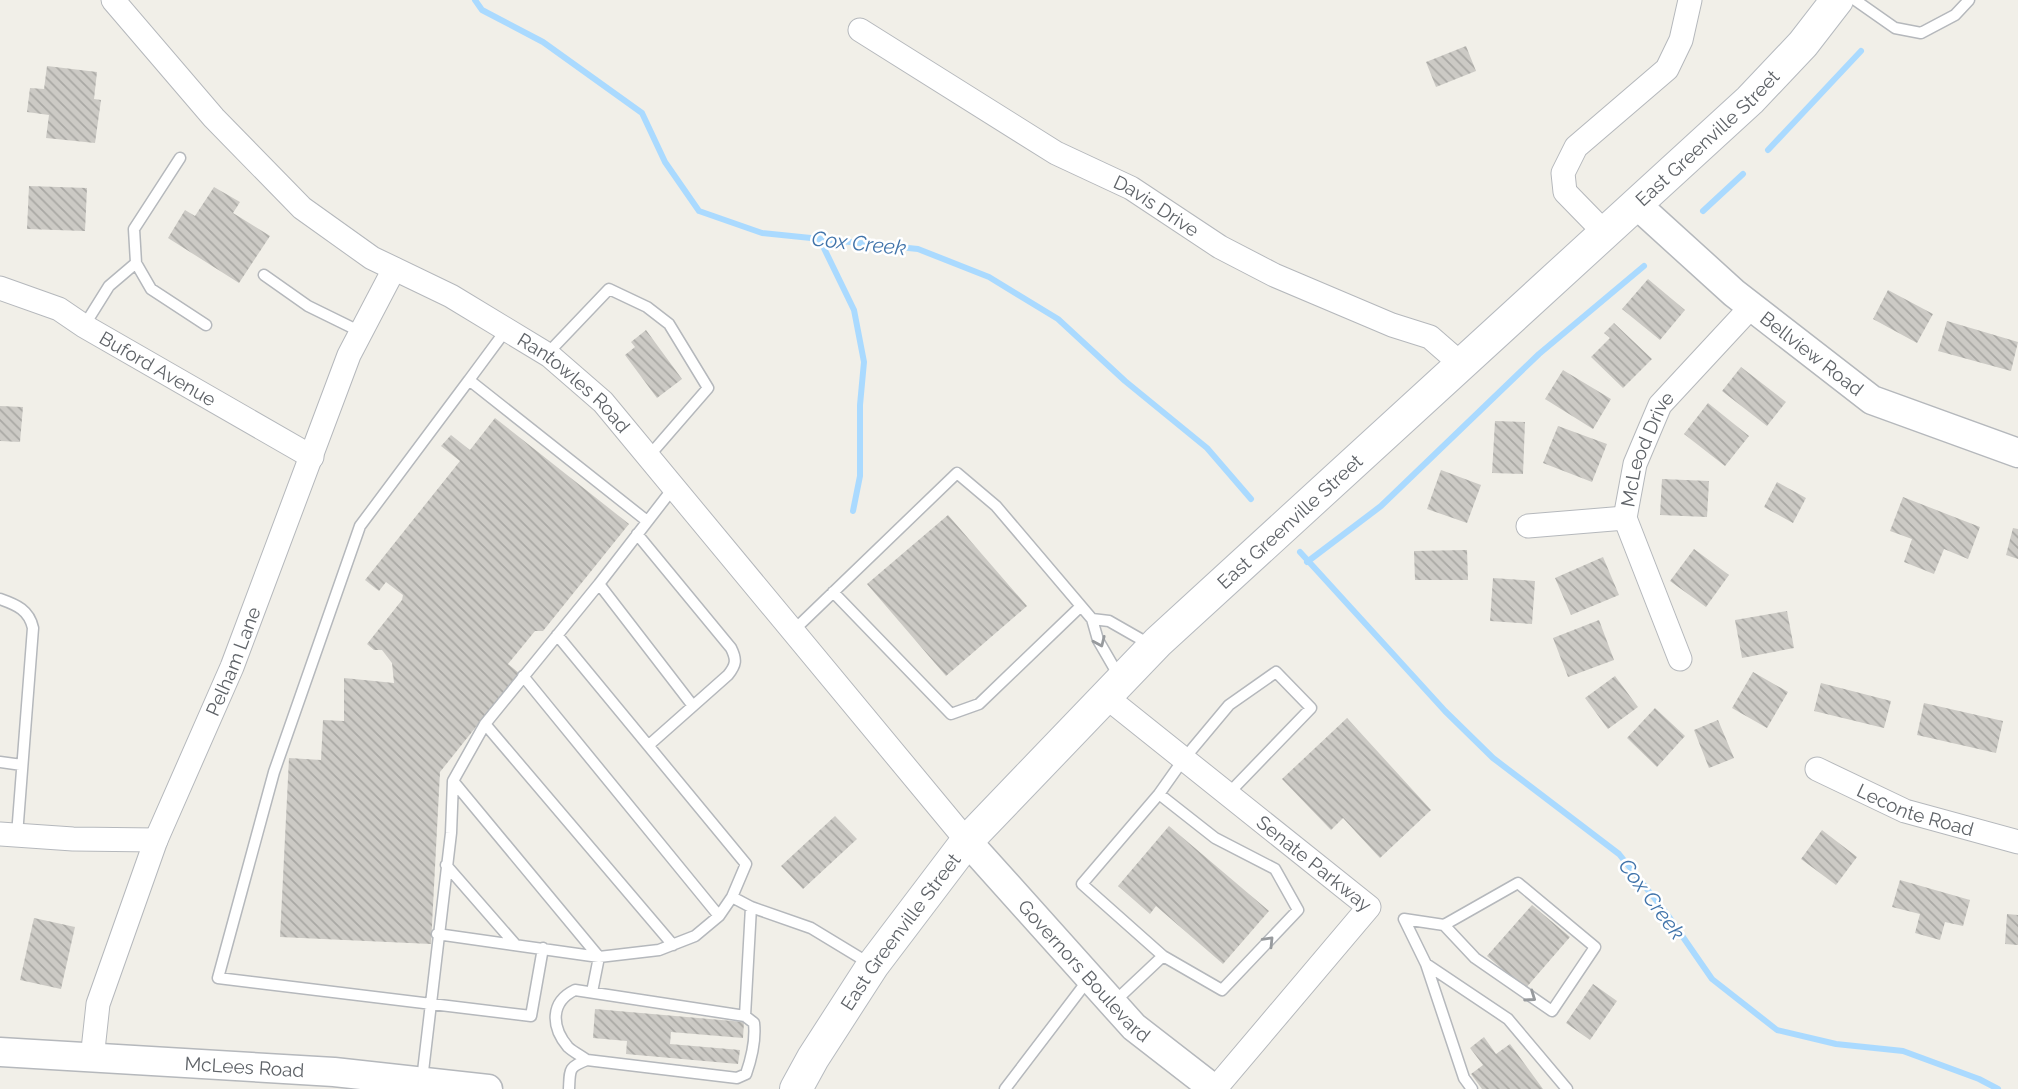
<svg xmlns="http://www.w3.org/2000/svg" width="2018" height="1089" viewBox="0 0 2018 1089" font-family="Raleway,sans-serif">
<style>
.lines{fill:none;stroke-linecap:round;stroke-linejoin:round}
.stream{stroke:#aadaff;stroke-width:6}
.building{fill:url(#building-back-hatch)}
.service-casing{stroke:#b5b8bc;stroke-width:13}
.minor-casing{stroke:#b5b8bc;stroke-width:25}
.tertiary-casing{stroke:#b5b8bc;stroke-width:31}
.secondary-casing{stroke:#b6babf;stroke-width:34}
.service{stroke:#fff;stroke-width:10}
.minor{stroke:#fff;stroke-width:23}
.tertiary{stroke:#fff;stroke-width:28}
.secondary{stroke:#fff;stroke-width:32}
.oneway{stroke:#979a9d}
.labels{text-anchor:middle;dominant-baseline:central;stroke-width:5;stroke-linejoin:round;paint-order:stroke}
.street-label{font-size:19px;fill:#5f6368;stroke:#fff}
.water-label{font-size:21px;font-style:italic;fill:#4174aa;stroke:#fff}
</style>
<defs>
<pattern id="building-back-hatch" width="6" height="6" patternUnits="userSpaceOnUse" patternTransform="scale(1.75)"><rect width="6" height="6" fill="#cccac5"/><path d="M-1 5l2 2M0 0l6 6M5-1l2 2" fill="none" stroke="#a9a8a4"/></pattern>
</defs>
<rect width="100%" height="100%" fill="#f1efe8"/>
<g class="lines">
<!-- stream -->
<path class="stream" d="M 475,0 L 482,10 L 543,42 L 642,113 L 665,162 L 699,211 L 762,233 L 918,249 L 989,277 L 1058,319 L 1125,381 L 1207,448 L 1251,499
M 1768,150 L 1861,51
M 1703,211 L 1743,174
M 819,238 L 854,310 L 864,362 L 860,405 L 860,476 L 853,511
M 1300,552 L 1445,711 L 1493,758 L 1619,854 L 1667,914 L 1712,979 L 1777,1030 L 1836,1044 L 1903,1051 L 1979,1079 L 1998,1089
M 1307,562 L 1381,506 L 1539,354 L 1644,266"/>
</g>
<!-- building -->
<path class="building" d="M 1466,46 L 1476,71 L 1436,87 L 1426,62 Z
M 47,66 L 97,72 L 94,99 L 101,100 L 95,143 L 46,138 L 49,115 L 27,112 L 30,88 L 44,89 Z
M 29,186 L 87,188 L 85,231 L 27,229 Z
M 214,187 L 240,202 L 233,213 L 270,236 L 239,283 L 168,238 L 185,210 L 195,216 Z
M 1648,279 L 1685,310 L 1660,340 L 1622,309 Z
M 1888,290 L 1933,314 L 1917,343 L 1873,319 Z
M 1947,321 L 2018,342 L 2011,371 L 1938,351 Z
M 1614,323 L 1652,359 L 1623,388 L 1591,357 L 1610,338 L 1604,333 Z
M 646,330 L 682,379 L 657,398 L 625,355 L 635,347 L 631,342 Z
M 1741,367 L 1786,402 L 1767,426 L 1722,391 Z
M 1563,370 L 1611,399 L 1593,429 L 1545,399 Z
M 1708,403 L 1749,436 L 1725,466 L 1684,434 Z
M 0,406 L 23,407 L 20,442 L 0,441 Z
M 495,418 L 629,524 L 543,631 L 535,631 L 508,664 L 519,673 L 440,772 L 431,944 L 280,937 L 289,758 L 321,760 L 323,720 L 344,721 L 344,678 L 394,683 L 392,663 L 382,650 L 374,650 L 367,644 L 402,600 L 403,595 L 386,582 L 379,591 L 365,580 L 460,461 L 441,446 L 451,435 L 470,450 Z
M 1495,421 L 1525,422 L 1523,474 L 1492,473 Z
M 1558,426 L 1607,444 L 1592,482 L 1543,463 Z
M 1441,470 L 1481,485 L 1467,523 L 1427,509 Z
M 1662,479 L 1709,481 L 1707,517 L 1660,515 Z
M 1777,482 L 1806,498 L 1793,523 L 1764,507 Z
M 1903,497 L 1980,527 L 1968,559 L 1944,549 L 1934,574 L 1904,562 L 1912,539 L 1890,531 Z
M 948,515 L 1027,606 L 946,676 L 867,584 Z
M 2013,528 L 2018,529 L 2018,559 L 2006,555 Z
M 1694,549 L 1729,575 L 1706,607 L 1670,581 Z
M 1467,550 L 1468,580 L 1415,580 L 1414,551 Z
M 1603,557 L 1619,595 L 1571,615 L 1555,578 Z
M 1493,578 L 1535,581 L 1532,624 L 1490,621 Z
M 1787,611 L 1794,648 L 1742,658 L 1735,620 Z
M 1599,620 L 1614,660 L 1568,677 L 1553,638 Z
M 1753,672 L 1788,692 L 1767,728 L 1732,708 Z
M 1615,676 L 1638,707 L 1608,729 L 1585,698 Z
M 1821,683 L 1891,701 L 1884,728 L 1814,711 Z
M 1924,703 L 2003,721 L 1996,753 L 1917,735 Z
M 1655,708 L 1685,736 L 1657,767 L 1627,738 Z
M 1347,718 L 1431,810 L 1380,858 L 1343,818 L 1331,830 L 1282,779 Z
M 1718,720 L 1734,758 L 1709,768 L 1694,730 Z
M 835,816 L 857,839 L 803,889 L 781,866 Z
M 1169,826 L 1269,911 L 1223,964 L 1156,906 L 1150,914 L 1118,886 Z
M 1822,830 L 1857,857 L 1836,885 L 1801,859 Z
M 1900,880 L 1970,900 L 1963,926 L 1945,922 L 1940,940 L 1915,933 L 1920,914 L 1892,907 Z
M 1532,905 L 1570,937 L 1525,989 L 1487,956 Z
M 2007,914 L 2018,915 L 2018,945 L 2005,944 Z
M 34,918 L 75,927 L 61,989 L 20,980 Z
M 1593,984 L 1617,1001 L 1590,1040 L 1566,1023 Z
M 595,1009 L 744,1022 L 743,1038 L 671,1032 L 670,1044 L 740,1050 L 738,1064 L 626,1054 L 627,1041 L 593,1038 Z
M 1484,1037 L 1496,1054 L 1510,1044 L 1543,1089 L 1482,1089 L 1471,1074 L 1483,1065 L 1470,1048 Z"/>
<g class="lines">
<!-- service casing -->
<g class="service-casing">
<path id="service" d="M 1855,0 L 1895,28 L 1921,33 L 1955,15 L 1969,0
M 180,158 L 134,229 L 136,263 L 151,289 L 206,325
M 264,275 L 308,306 L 361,332
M 84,326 L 109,286 L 136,263
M 506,330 L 469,380 L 647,521
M 547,354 L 609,289 L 647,307 L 669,324 L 708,388 L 649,456
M 469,380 L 360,526 L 274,772 L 218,978 L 531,1016 L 543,948
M 637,534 L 731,648 C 737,660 736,665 728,675 L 649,745
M 599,584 L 693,706
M 833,592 L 951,714 L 979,704 L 1081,606
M 0,599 C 17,605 29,610 33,628 L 17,835
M 793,631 L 957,473 L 996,506 L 1092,619
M 557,635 L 746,864 L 732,897
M 523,676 L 719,916
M 1120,678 L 1098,640 L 1092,619 L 1109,621 L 1151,645
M 485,724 L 673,945
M 0,762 L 22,765
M 453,781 L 599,957 L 592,992
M 1159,794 L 1215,838 L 1275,869 L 1298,910 L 1222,990 L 1163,956
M 446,865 L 515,944
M 1404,919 L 1444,925 L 1475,958 L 1552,1011 L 1595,947 L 1518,883 L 1444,925
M 1404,919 L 1426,964 L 1464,1078 L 1472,1089
M 437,934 L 599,957 L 659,950 L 695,936 L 719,916 L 732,897 L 751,907 L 811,928 L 872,965
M 1426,964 L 1508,1019 L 1567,1089
M 1113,1003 L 1163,956 L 1082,884 L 1159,794 L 1183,760 L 1229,705 L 1276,672 L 1311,708 L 1228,794
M 745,1016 L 751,907
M 422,1080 L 451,833 L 453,781 L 485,724 L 599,584 L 674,487
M 569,1089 C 570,1070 568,1067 587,1060 L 737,1078 L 746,1074 C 752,1057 756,1041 754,1023 L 745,1016 L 575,990 C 550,1002 551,1027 568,1047 C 573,1052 582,1056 587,1060
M 1005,1089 L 1088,980"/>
</g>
<!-- minor casing -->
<g class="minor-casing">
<g id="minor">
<path id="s1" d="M 113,0 L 214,118 L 302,208 L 372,258 L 451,296 L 550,356 L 603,402 L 967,841"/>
<path id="s2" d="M 860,30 L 1056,153 L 1131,188 L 1220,247 L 1274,275 L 1392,325 L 1430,337 L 1461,364"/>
<path d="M 1605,233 L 1565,192 L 1563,173 L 1576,147 L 1667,69 L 1681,40 L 1690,0"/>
<path id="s3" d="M 0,288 L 59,309 L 84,326 L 312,457"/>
<path d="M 1528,526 L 1625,518"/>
<path id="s4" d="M 1680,659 L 1625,518 L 1635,464 L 1660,405 L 1751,307"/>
<path id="s5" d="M 1105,696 L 1369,907 L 1215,1089"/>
<path id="s6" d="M 1817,769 L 1905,811 L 2018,842"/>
<path d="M 0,834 L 73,839 L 156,840"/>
<path id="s7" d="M 92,1059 L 98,1004 L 156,840 L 232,667 L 349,355 L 394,269"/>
</g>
</g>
<!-- tertiary casing -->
<g class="tertiary-casing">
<g id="tertiary">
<path id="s8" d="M 1636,204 L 1734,293 L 1872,400 L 2018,453"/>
<path id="s9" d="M 967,841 L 1134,1027 L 1214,1089"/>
<path id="s10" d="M 0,1052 L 334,1072 L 488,1089"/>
</g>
</g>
<!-- secondary casing -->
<g class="secondary-casing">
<g id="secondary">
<path id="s11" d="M 796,1089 L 813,1058 L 873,965 L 967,841 L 1158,642 L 1750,100 L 1803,44 L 1837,0"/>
</g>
</g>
<!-- service -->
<use href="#service" class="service"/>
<!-- minor -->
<use href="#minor" class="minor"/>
<!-- tertiary -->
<use href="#tertiary" class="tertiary"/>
<!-- secondary -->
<use href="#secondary" class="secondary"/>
</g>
<!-- one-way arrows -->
<defs><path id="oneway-chevron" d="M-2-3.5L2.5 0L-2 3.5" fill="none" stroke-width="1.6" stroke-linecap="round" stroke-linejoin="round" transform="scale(1.75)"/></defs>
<g class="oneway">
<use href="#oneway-chevron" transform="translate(1100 642) rotate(66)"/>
<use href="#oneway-chevron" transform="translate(1269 941) rotate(-46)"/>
<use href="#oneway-chevron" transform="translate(1531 997) rotate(35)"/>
</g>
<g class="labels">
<!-- street labels -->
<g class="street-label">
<text stroke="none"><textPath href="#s11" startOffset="1323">East Greenville Street</textPath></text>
<text stroke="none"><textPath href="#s2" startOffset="345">Davis Drive</textPath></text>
<text stroke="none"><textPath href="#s8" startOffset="231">Bellview Road</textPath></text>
<text stroke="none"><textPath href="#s3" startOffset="178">Buford Avenue</textPath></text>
<text stroke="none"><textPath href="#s1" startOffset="606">Rantowles Road</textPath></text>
<text stroke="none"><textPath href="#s4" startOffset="224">McLeod Drive</textPath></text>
<text stroke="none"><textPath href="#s11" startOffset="756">East Greenville Street</textPath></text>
<text stroke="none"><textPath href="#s7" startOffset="424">Pelham Lane</textPath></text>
<text stroke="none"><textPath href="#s6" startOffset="107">Leconte Road</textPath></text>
<text stroke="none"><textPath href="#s5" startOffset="268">Senate Parkway</textPath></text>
<text stroke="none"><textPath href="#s11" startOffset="189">East Greenville Street</textPath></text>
<text stroke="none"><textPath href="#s9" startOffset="175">Governors Boulevard</textPath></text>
<text stroke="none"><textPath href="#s10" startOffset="245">McLees Road</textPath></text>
</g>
<!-- water labels -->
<g class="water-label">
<text transform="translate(859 243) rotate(6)">Cox Creek</text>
<text transform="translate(1652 899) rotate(53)">Cox Creek</text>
</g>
</g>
</svg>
